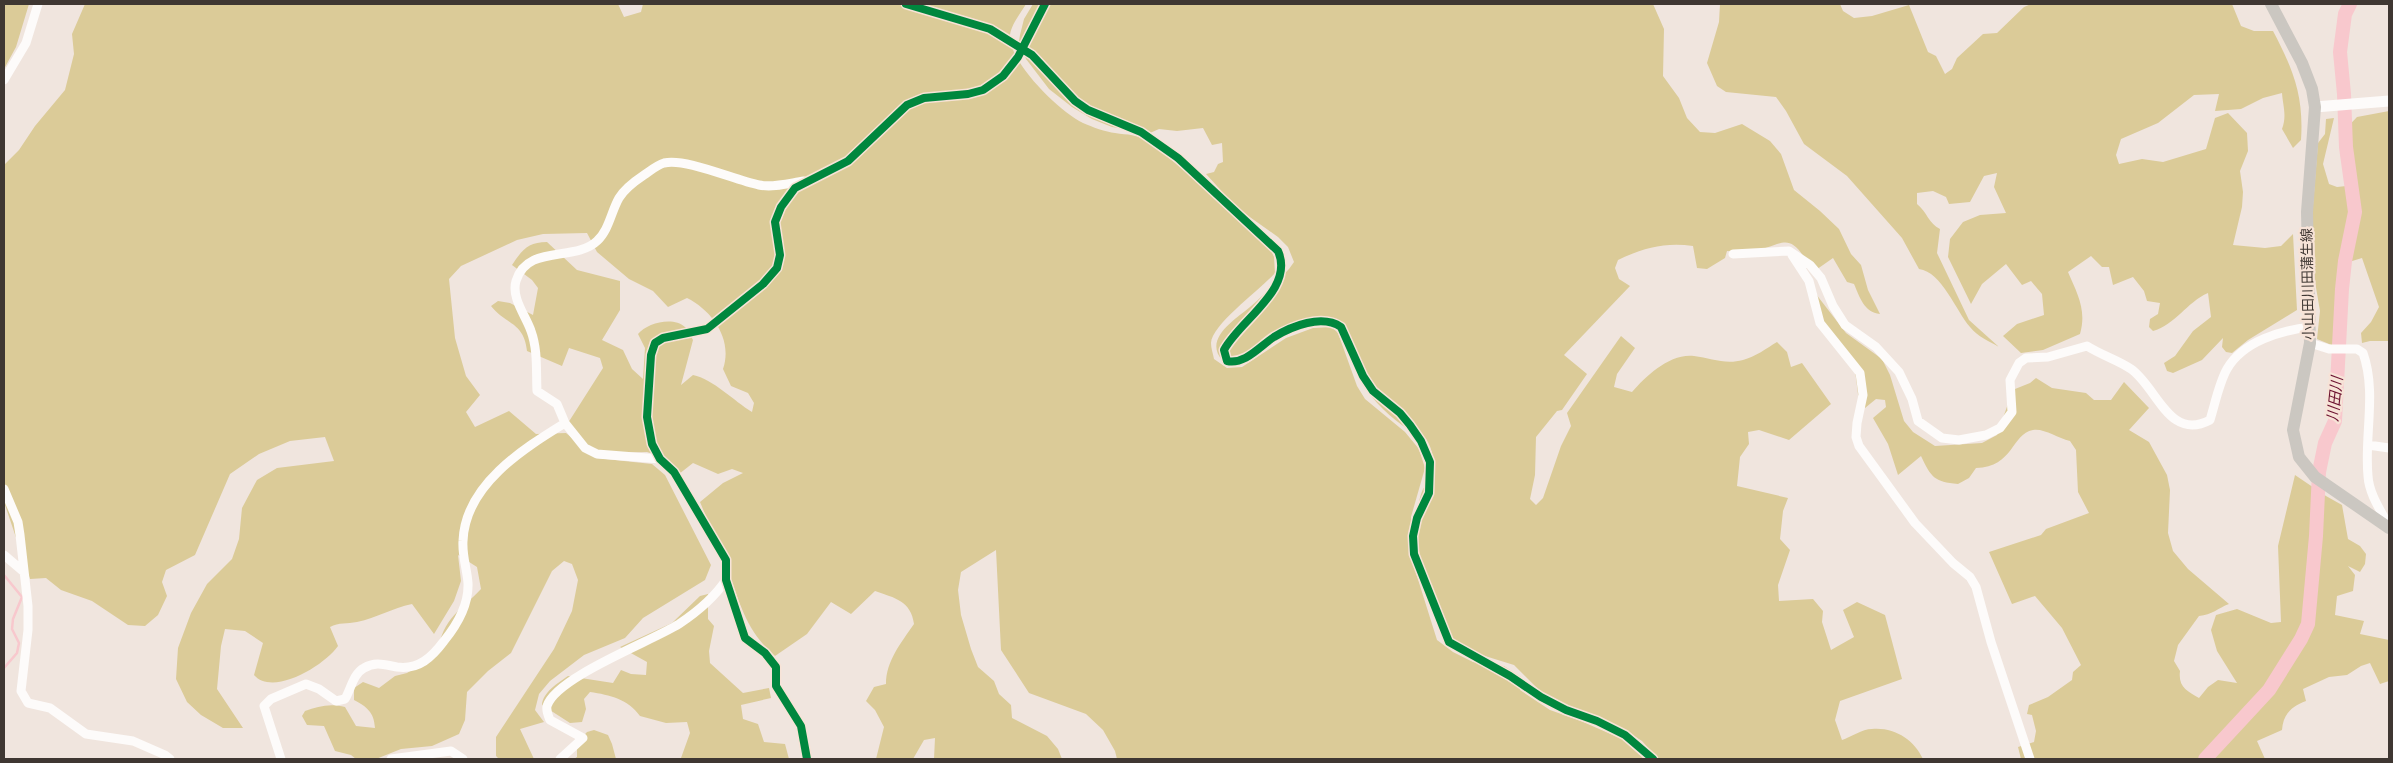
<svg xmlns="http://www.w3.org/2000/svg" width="2393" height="763" viewBox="0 0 2393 763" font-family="Figtree,'Noto Sans JP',sans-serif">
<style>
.green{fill:#dbcb98}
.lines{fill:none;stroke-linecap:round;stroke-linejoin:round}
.stream{stroke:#f8c8cd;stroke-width:2.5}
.river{stroke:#f8c8cd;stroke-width:14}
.minor{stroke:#fdfbfa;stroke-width:9}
.tertiary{stroke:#fdfbfa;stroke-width:11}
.secondary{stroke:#cbc7c1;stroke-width:12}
.cycleway-casing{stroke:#f7e3d7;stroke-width:11}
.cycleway{stroke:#00873e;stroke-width:8}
.labels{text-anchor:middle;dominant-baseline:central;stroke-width:4.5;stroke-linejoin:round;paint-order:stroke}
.street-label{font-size:14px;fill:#3f3732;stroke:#f7e3d7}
.water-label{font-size:15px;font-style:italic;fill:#6c1230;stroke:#f7e3d7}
</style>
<rect width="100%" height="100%" fill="#f0e5de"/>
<!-- green -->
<path class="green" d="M 4,4 L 29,4 L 16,47 L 4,69 Z
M 85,4 L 618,4 L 624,17 L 641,12 L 643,4 L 1026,4 C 1021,13 1009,27 1010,38 C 1012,65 1059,111 1083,123 C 1092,127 1106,132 1115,133 C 1128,135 1137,134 1148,142 C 1192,173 1230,214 1271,250 L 1274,257 L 1275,273 C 1261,289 1212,324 1211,343 C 1211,348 1213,354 1214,359 L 1227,368 L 1242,367 L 1286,338 L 1313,328 L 1332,327 L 1338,333 L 1357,386 L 1365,399 L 1405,432 L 1419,449 L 1425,468 L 1411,517 L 1411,557 L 1437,640 L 1453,652 L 1473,662 L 1504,666 L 1521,677 L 1520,690 L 1550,710 L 1581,721 L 1622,739 L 1644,759 L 1117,759 L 1115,751 L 1103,730 L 1086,714 L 1029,693 L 1001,650 L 996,550 L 961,572 L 958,590 L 961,615 L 971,649 L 978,667 L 994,681 L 999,694 L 1011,705 L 1012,718 L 1047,736 L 1058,749 L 1062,759 L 934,759 L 935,738 L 924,740 L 913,759 L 876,759 L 884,727 L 875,710 L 866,701 L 874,687 L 886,684 C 886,661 901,643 914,624 C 911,601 895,598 875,591 L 851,614 L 831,602 L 807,634 L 775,656 C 745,630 740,602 726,566 C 718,545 709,524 700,502 L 723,483 L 743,473 L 732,469 L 718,474 L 693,463 L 679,474 L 666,458 L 647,452 L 608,453 L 590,450 L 568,423 L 603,368 L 600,358 L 569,348 L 562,366 L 527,351 C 524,322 506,325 491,306 L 498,301 L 510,303 L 533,315 L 538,288 L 532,280 L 512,265 C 522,250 528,242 547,242 L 577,270 L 620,281 L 620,310 L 602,340 L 623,350 L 632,369 L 643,379 L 645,348 L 638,334 C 647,323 673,316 685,327 C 689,330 691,336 693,340 L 681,385 L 693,375 C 713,379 734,401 752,412 L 754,403 L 748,393 L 731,386 L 723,369 C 733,340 713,311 687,298 L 668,307 L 653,291 L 629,279 L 597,252 L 587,233 L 543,234 L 517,240 L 461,266 L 449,279 L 455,338 L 466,376 L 480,395 L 466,412 L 475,427 L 509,411 L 536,434 L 566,433 L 596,458 L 652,464 L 665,475 L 711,565 L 705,580 L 643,618 L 625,638 L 584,655 L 550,681 L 539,694 L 535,710 L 544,722 L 520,729 L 534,759 L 499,759 L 496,756 L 496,737 L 554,649 L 572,611 L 578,580 L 572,564 L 564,561 L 552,571 L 511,653 L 488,671 L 467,692 L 465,720 L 459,734 L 432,746 L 401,749 L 376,759 L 356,759 L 351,755 L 335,751 L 324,726 L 307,725 L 302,716 L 305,711 C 318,706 331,703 345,707 L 356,726 L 375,728 C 374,712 367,707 354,700 L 354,688 L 363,682 L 379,688 L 395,676 L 407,673 L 418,666 L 438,651 C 443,618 460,611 481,589 L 477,567 L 458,555 L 461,581 L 454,601 L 434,634 L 412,604 C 392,608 377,618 357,622 C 347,624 339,622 330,627 L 338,646 C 325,665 273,697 254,675 L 263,643 L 245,631 L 225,629 L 221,646 L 217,689 L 243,728 L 223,728 L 201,715 L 187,702 L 176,679 L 178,648 L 191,613 L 207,584 L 232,559 L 239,539 L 242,508 L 257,480 L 277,468 L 334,461 L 325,437 L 290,441 L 259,454 L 230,474 L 195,555 L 166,570 L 162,582 L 167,596 L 158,615 L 145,626 L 128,625 L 92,601 L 61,590 L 46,578 L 30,579 L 4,502 L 4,165 L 19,150 L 35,126 L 65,90 L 74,54 L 72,34 Z
M 1033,4 L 1653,4 L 1664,29 L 1663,76 L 1679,98 L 1687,118 L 1700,132 L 1715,133 L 1742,124 L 1770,141 L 1781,154 L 1794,190 L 1820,211 L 1839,229 L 1851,254 L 1861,265 L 1868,290 L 1880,314 C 1864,312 1860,298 1854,284 L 1847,282 L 1833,258 L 1813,272 C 1787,224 1785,248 1746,252 C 1740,253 1733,251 1727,251 L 1725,258 L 1707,269 L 1697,268 L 1693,246 C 1665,242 1643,248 1618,260 L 1615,268 L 1619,279 L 1630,286 L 1564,355 L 1587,374 L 1562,410 L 1557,411 L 1536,437 L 1535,475 L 1530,499 L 1536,505 L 1543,498 L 1561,446 L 1571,426 L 1567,413 L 1621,336 L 1635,348 L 1617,374 L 1614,387 L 1632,392 C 1646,376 1670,353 1694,356 C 1711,358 1725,365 1743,360 C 1755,357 1767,348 1777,342 L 1787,352 L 1791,367 L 1802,363 L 1831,404 L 1789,440 L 1759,430 L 1748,432 L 1749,444 L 1740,457 L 1737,486 L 1788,498 L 1783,511 L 1780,539 L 1790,550 L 1778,585 L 1779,601 L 1813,599 L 1823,611 L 1822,622 L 1831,650 L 1854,637 L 1843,610 L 1857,602 L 1885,615 L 1902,679 L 1840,701 L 1835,720 L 1842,740 C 1851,737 1862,729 1872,729 C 1895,727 1914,740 1923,759 L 1658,759 L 1642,741 L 1623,729 L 1600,719 L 1559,710 L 1514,665 L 1472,652 L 1442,635 C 1430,593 1405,532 1423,489 C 1426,484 1431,478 1434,473 C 1434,462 1433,449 1426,439 C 1422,435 1414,434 1409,430 C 1391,418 1374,402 1362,384 L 1344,325 L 1337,319 L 1316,318 L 1301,321 L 1244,361 L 1223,361 C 1202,339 1236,319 1250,307 C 1264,295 1276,282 1289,269 L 1294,262 L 1288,247 L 1278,237 L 1237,208 L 1206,174 L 1214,172 L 1218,164 L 1223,162 L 1222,143 L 1212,145 L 1203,128 L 1177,131 L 1159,129 L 1150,133 L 1112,127 L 1092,119 L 1072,107 L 1049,89 L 1026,59 L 1019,41 L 1020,35 L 1024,19 Z
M 1720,4 L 1840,4 L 1843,11 L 1854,18 L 1872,16 L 1909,5 L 1928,52 L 1936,56 L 1945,74 L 1952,69 L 1957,58 L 1983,34 L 1997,33 L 2024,7 L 2031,4 L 2232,4 L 2241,26 L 2254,31 L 2273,31 C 2293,69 2304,96 2301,140 L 2293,148 L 2282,129 C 2287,115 2283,107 2282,93 L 2263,98 L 2241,109 L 2215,111 L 2219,94 L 2194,95 L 2158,123 L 2121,139 L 2116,155 L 2119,164 L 2142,159 L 2163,162 L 2206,149 L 2215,118 L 2228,113 L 2247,133 L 2248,151 L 2240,171 L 2243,192 L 2242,207 L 2233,245 L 2265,248 L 2281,246 L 2293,234 L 2297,310 L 2248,340 L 2232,353 L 2226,352 L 2222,347 L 2223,338 L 2202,360 L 2173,373 L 2167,371 L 2164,363 L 2175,356 L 2193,331 L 2211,317 L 2208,293 C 2187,302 2175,325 2153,331 L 2149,327 L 2150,319 L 2158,314 L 2160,303 L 2147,301 L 2144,291 L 2133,277 L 2113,285 L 2109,267 L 2102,267 L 2091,256 L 2068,272 C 2077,293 2087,310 2080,334 L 2043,350 L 2021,353 L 2003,336 L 2017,324 L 2044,315 L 2042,294 L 2031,281 L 2022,285 L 2006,264 L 1982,284 L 1971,304 L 1948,257 L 1950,239 L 1963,222 L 1980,215 L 2006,213 L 1994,187 L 1997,173 L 1984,176 L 1970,202 L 1949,204 L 1946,197 L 1933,191 L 1917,193 L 1917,204 C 1927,212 1929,224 1940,229 L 1937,253 L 1969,320 L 1999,347 C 1989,341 1978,337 1970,327 C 1956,311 1942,272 1919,269 L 1902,238 L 1847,176 L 1804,144 L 1786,111 L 1776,97 L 1726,92 L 1717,86 L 1707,63 L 1719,22 Z
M 2389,111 L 2389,341 L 2370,341 L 2362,343 L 2361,333 L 2371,322 L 2379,307 L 2362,258 L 2339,265 L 2334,346 L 2317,339 L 2320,311 L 2312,264 L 2311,230 L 2318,143 L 2325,134 L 2326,119 L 2334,118 L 2323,164 L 2329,184 L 2337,187 L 2356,185 L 2341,159 L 2340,135 L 2357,117 Z
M 1809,285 L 1846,333 L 1882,359 L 1890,375 L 1904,421 L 1913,432 L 1935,446 L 1982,443 L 1997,435 L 2009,401 L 2010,391 L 2030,383 L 2036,378 L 2052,388 L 2086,393 L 2094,400 L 2111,400 L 2124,382 L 2149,408 L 2129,430 L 2149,442 L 2167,475 L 2170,490 L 2168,533 L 2173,551 L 2188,569 L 2229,604 C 2218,608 2212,615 2199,616 L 2178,645 L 2174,661 L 2180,671 C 2178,687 2187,691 2199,698 L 2208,687 L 2218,680 L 2237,683 L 2217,651 L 2211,630 L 2216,615 L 2237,609 L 2271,623 L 2281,622 L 2278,546 L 2295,475 L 2326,496 L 2342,505 L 2348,539 L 2360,546 L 2366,554 L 2365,564 L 2360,572 L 2348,566 L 2355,575 L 2353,591 L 2337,596 L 2335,615 L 2364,621 L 2360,634 L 2389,640 L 2389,681 L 2380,684 L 2370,663 L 2361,666 L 2347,675 L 2329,677 L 2303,689 L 2306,701 C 2292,706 2283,714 2282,730 L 2257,741 L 2265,759 L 2021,759 L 2018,747 L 2034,742 L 2036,731 L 2032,715 L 2027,714 L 2029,705 L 2048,697 L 2072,680 L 2073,672 L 2081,665 L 2062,628 L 2035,596 L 2012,604 L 1989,552 L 2041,535 L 2046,529 L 2089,513 L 2078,492 L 2076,450 L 2070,441 C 2057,438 2044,428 2033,430 C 2011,434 2014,467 1976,468 L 1969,478 L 1958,484 C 1934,482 1931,477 1921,456 L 1898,475 L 1888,444 L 1873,418 L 1886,407 L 1885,400 L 1876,399 L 1865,408 L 1858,394 L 1854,362 L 1818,315 Z
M 708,594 L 708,619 L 714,626 L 709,651 L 710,663 L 743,693 L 769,688 L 771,698 L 741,705 L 743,719 L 758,724 L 764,742 L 785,744 L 789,759 L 678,759 L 681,758 L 690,733 L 687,722 L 666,723 L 640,716 C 628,699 610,695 590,692 L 584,699 L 586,709 L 582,722 L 570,723 L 542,705 C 543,692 558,683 568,676 L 613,683 L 621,670 L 631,674 L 646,675 L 647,662 L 620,647 L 672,623 L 700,596 Z
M 594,730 L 608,735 L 612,744 L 616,759 L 574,759 L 577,757 L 577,743 L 587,732 Z"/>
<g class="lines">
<!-- stream -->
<path class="stream" d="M 4,575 L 22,597 L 13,619 L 12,629 L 19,643 L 17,653 L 4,668"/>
<!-- river -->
<path class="river" d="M 2205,759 L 2269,690 L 2301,639 L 2308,624 L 2316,536 L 2319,472 L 2325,443 L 2335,421 L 2342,289 L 2345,261 L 2355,212 L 2346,147 L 2344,94 L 2340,52 L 2345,14 L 2350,4"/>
<!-- minor -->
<path class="minor" d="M 906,4 L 990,29 L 1032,55 L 1075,101 L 1088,110 L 1141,132 L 1178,158 L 1278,251 C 1295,289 1240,320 1224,350 L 1227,361 C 1245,365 1260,346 1274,337 C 1292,326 1322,314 1341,327 L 1363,376 L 1373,391 L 1400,413 L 1410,425 L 1421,441 L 1430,462 L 1429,493 L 1417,518 L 1413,536 L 1414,554 L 1449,642 L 1510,676 L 1541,697 L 1566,710 L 1597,721 L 1625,735 L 1653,759
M 4,80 L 26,43 L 38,4
M 1733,254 L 1789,251 L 1810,265 L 1821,278 L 1833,306 L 1845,325 L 1876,347 L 1899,372 L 1912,399 L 1918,421 L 1942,438 L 1959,440 L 1986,435 L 2000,428 L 2012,412 L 2010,380 L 2019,363 L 2026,358 L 2048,357 L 2087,346 C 2101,355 2118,360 2131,369 C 2157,387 2169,442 2210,420 C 2215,404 2219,383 2227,369 C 2243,341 2282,330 2311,327
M 1792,255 L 1809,281 L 1820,323 L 1860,373 L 1863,395 L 1857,423 L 1856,437 L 1859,446 L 1915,523 L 1953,563 L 1970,577 L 1976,587 L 1991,642 L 2030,759
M 2310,343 L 2329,349 L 2357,349 L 2363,353 C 2377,392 2364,436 2368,476 C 2369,494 2381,511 2389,526
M 2368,445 L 2389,448
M 660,459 L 597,454 L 585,448 L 565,423 L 557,404 L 537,391 C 536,371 538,350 531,331 C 526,316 511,298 516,281 C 527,244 575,262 597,241 C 609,230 611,212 619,198 C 625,188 635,181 644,175 C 650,171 657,165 664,163 C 687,158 734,180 759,185 C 773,188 790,183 804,181
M 4,489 L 18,522 L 20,535 L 28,606 L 28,630 L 21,691 L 28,703 L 50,708 L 86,734 L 133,741 L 165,755 L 170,759
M 4,555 L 24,572
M 281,759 L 264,706 L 271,699 L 306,684 L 319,689 L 336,701 L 345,699 C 351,689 353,674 364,668 C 376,661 385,665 397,667 C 419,670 432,657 444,641 C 457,625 469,605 468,583 C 467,569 462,556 463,541 C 465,485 523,449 565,423
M 391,759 L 451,751 L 463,759
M 560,759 L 583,738 L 550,720 C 548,715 546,711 547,706 C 556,677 652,641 679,624 C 697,612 714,598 726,580
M 807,759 L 801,726 L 776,686 L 776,667 L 765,653 L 745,638 L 726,580 L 726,560 L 674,472 L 660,459 L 652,444 L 647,417 L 651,355 L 655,343 L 663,338 L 707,329 L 763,284 L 777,268 L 780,255 L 775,222 L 781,207 L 795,188 L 848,161 L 907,105 L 924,98 L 968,94 L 983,90 L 1003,76 L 1018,57 L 1045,4"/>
<!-- tertiary -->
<path class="tertiary" d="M 2315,107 L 2389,101"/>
<!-- secondary -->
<path class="secondary" d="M 2271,4 L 2302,63 L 2312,89 L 2315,107 L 2307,212 L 2310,343 L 2293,430 L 2299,457 L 2315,477 L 2389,528"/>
<!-- cycleway casing -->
<g class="cycleway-casing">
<path id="cycleway" d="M 906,4 L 990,29 L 1032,55 L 1075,101 L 1088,110 L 1141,132 L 1178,158 L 1278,251 C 1295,289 1240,320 1224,350 L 1227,361 C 1245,365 1260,346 1274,337 C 1292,326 1322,314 1341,327 L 1363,376 L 1373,391 L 1400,413 L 1410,425 L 1421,441 L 1430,462 L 1429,493 L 1417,518 L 1413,536 L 1414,554 L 1449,642 L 1510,676 L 1541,697 L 1566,710 L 1597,721 L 1625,735 L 1653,759
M 807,759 L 801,726 L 776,686 L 776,667 L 765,653 L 745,638 L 726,580 L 726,560 L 674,472 L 660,459 L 652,444 L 647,417 L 651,355 L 655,343 L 663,338 L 707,329 L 763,284 L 777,268 L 780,255 L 775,222 L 781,207 L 795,188 L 848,161 L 907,105 L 924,98 L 968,94 L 983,90 L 1003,76 L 1018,57 L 1045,4"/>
</g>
<!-- cycleway -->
<use href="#cycleway" class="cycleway"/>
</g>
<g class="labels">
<!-- street labels -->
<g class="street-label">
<text transform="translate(2308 284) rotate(-91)">小山田川田蒲生線</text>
</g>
<!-- water labels -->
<g class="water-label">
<text transform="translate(2335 399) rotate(-84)">川田川</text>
</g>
</g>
<!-- border -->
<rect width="2393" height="763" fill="none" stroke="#3f3732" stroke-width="10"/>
</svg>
